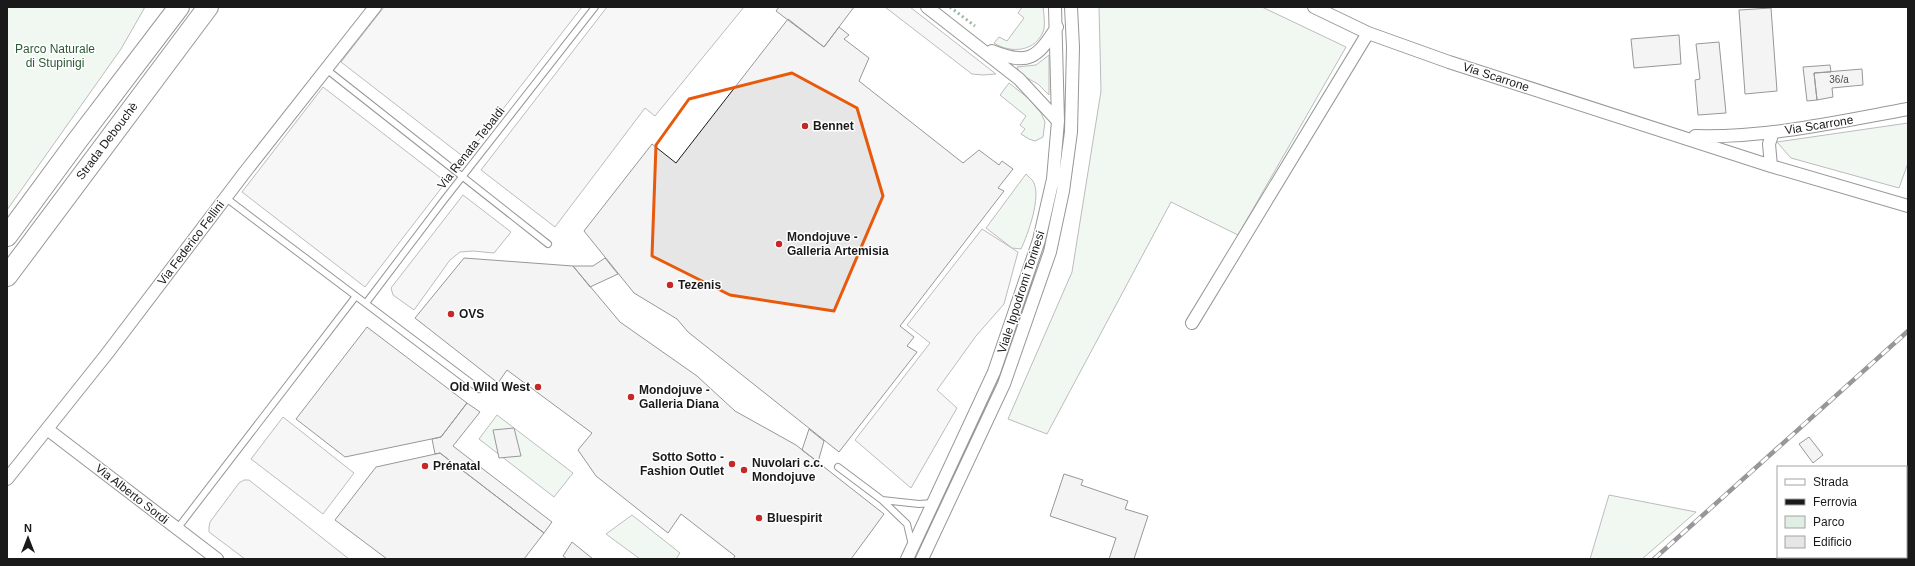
<svg xmlns="http://www.w3.org/2000/svg" width="1915" height="566" viewBox="0 0 1915 566" font-family="Arial,sans-serif">
<style>
.green{fill:#e0efe3;stroke:#6a6a6a}
.parking{fill:#ededed;stroke:#6a6a6a}
.building{fill:#e6e6e6;stroke:#1a1a1a}
.lines{fill:none;stroke-linecap:round;stroke-linejoin:round}
.service-casing{stroke:#1a1a1a;stroke-width:8}
.minor-casing{stroke:#1a1a1a;stroke-width:14}
.primary-casing{stroke:#1a1a1a;stroke-width:22}
.service{stroke:#fff;stroke-width:6}
.minor{stroke:#fff;stroke-width:12}
.primary{stroke:#fff;stroke-width:20}
.rail-casing{stroke:#1a1a1a;stroke-width:4.5}
.rail{stroke:#fff;stroke-width:3;stroke-dasharray:9;stroke-linecap:butt}
.hedge{stroke:#2b5a34;stroke-width:3;stroke-dasharray:2 3;stroke-linecap:butt}
.marked{fill:none;stroke:#e8590c;stroke-width:3;stroke-linejoin:round}
.poi-dot{fill:#c62828;stroke:#fff;stroke-width:1.5}
.labels{text-anchor:middle;dominant-baseline:central;stroke-width:3;stroke-linejoin:round;paint-order:stroke}
.number-label{font-size:10px;fill:#4d4d4d}
.park-label{font-size:12px;fill:#2b5a34;stroke:#fff}
.street-label{font-size:12px;fill:#1a1a1a;stroke:#fff}
.poi-label{font-size:12px;font-weight:bold;fill:#1a1a1a;stroke:#fff;text-anchor:start}
</style>
<rect width="100%" height="100%" fill="#fff"/>
<!-- green -->
<path class="green" d="M 7,7 L 145,7 L 121,49 L 7,210 Z
M 1022,7 L 1043,7 C 1044,14 1045,23 1044,29 C 1037,52 1011,54 994,43 L 999,37 L 1007,41 L 1024,18 L 1018,13 Z
M 1099,7 L 1262,7 L 1346,47 L 1238,235 L 1171,202 L 1047,434 L 1008,419 L 1072,272 L 1101,91 Z
M 1049,55 L 1049,95 L 1038,84 L 1020,74 L 1017,67 L 1036,65 Z
M 1009,83 L 1028,98 L 1041,113 L 1045,122 L 1043,137 L 1035,141 L 1029,139 L 1021,134 L 1025,129 L 1020,125 L 1026,116 L 1000,95 Z
M 1908,123 L 1908,163 L 1899,188 L 1791,158 L 1777,142 Z
M 1026,174 C 1028,176 1031,179 1033,181 C 1042,196 1028,234 1021,249 L 1012,248 L 986,228 Z
M 497,415 L 573,473 L 554,497 L 479,439 Z
M 1609,495 L 1696,512 L 1642,559 L 1590,559 Z
M 632,515 L 680,553 L 676,559 L 640,559 L 606,534 Z"/>
<!-- parking -->
<path class="parking" d="M 384,7 L 582,7 L 465,158 L 341,62 Z
M 607,7 L 744,7 L 655,116 L 645,108 L 555,227 L 481,170 Z
M 885,7 L 910,7 L 996,74 L 983,75 L 972,74 Z
M 323,87 L 446,182 L 365,287 L 242,192 Z
M 463,195 L 511,232 L 494,253 L 473,251 L 460,252 L 450,260 L 414,310 L 393,295 L 391,288 Z
M 982,229 L 1018,252 L 1004,304 L 976,336 L 937,390 L 957,408 L 911,488 L 855,440 L 930,343 L 907,325 Z
M 283,417 L 354,473 L 323,514 L 251,459 Z
M 244,480 L 249,480 L 349,559 L 245,559 L 209,532 L 209,527 L 210,522 L 239,483 Z"/>
<!-- building -->
<path class="building" d="M 779,7 L 854,7 L 824,47 L 776,11 Z
M 1771,8 L 1777,91 L 1745,94 L 1739,10 Z
M 788,19 L 824,47 L 839,27 L 849,35 L 844,39 L 869,58 L 859,81 L 963,163 L 979,150 L 999,165 L 1002,161 L 1013,169 L 998,188 L 1004,191 L 900,326 L 914,337 L 907,346 L 917,352 L 839,452 L 688,332 L 677,319 L 634,293 L 584,231 L 652,144 L 676,163 Z
M 1679,35 L 1681,64 L 1634,68 L 1631,39 Z
M 1719,42 L 1726,113 L 1698,115 L 1695,80 L 1700,79 L 1696,44 Z
M 1830,65 L 1831,72 L 1814,73 L 1817,100 L 1807,101 L 1803,67 Z
M 1862,69 L 1863,85 L 1832,88 L 1833,97 L 1817,100 L 1814,73 Z
M 464,258 L 573,266 L 620,322 L 697,376 L 735,411 L 796,445 L 884,514 L 851,559 L 733,559 L 735,556 L 681,514 L 668,533 L 596,476 L 578,450 L 592,433 L 507,370 L 498,383 L 415,318 Z
M 605,258 L 618,274 L 590,287 L 573,266 L 593,266 Z
M 367,327 L 467,403 L 441,437 L 345,457 L 296,419 Z
M 467,403 L 480,412 L 453,446 L 552,522 L 544,533 L 440,453 L 435,454 L 432,439 L 441,437 Z
M 514,428 L 521,456 L 499,458 L 493,430 Z
M 809,429 L 824,441 L 818,462 L 802,450 Z
M 1809,437 L 1823,455 L 1813,463 L 1799,444 Z
M 440,453 L 544,533 L 524,559 L 387,559 L 335,520 L 376,467 Z
M 1064,474 L 1083,480 L 1081,485 L 1128,501 L 1125,509 L 1148,516 L 1134,559 L 1109,559 L 1116,538 L 1050,516 Z
M 572,542 L 593,559 L 567,559 L 563,556 Z"/>
<g class="lines">
<!-- service casing -->
<g class="service-casing">
<path id="service" d="M 326,69 L 548,244
M 226,198 L 479,389
M 366,303 L 444,200 L 595,7
M 838,467 L 882,500
M 177,529 L 356,296
M 912,545 L 907,524 L 882,500 L 919,504 L 933,503"/>
</g>
<!-- minor casing -->
<g class="minor-casing">
<path id="minor" d="M 927,7 L 1019,79 L 1058,121
M 1314,7 L 1368,33 L 1449,62 L 1771,166 L 1908,206
M 992,51 C 1029,66 1037,58 1057,27
M 1695,136 C 1767,138 1837,122 1908,109
M 1771,166 L 1769,144 L 1773,132
M 1192,323 L 1368,33
M 47,429 L 217,559
M 7,479 L 106,355 L 245,172 L 375,7
M 907,559 L 994,372 L 1039,240 L 1053,179 L 1058,121 L 1055,7
M 922,559 L 1004,384 L 1050,252 L 1063,191 L 1071,132 L 1073,47 L 1071,7"/>
</g>
<!-- primary casing -->
<g class="primary-casing">
<path id="primary" d="M 7,236 L 77,141 L 179,7
M 7,276 L 208,7"/>
</g>
<!-- service -->
<use href="#service" class="service"/>
<!-- minor -->
<use href="#minor" class="minor"/>
<!-- primary -->
<use href="#primary" class="primary"/>
<!-- rail casing -->
<g class="rail-casing">
<path id="rail" d="M 1654,559 L 1908,331"/>
</g>
<!-- rail -->
<use href="#rail" class="rail"/>
<!-- hedge -->
<path class="hedge" d="M 950,7 L 975,26"/>
</g>
<!-- marked area -->
<path d="M0 0H1915V566H0ZM 792,73 L 857,108 L 883,196 L 834,311 L 730,295 L 652,256 L 656,145 L 689,99 Z" fill="#fff" fill-opacity=".55" fill-rule="evenodd"/>
<path class="marked" d="M 792,73 L 857,108 L 883,196 L 834,311 L 730,295 L 652,256 L 656,145 L 689,99 Z"/>
<!-- markers -->
<g class="poi-dot">
<circle cx="805" cy="126" r="4"/>
<circle cx="779" cy="244" r="4"/>
<circle cx="670" cy="285" r="4"/>
<circle cx="451" cy="314" r="4"/>
<circle cx="538" cy="387" r="4"/>
<circle cx="631" cy="397" r="4"/>
<circle cx="732" cy="464" r="4"/>
<circle cx="425" cy="466" r="4"/>
<circle cx="744" cy="470" r="4"/>
<circle cx="759" cy="518" r="4"/>
</g>
<g class="labels">
<!-- number labels -->
<g class="number-label">
<text x="1839" y="79">36/a</text>
</g>
<!-- park labels -->
<g class="park-label">
<text x="55" y="49">Parco Naturale<tspan x="55" dy="14">di Stupinigi</tspan></text>
</g>
<!-- street labels -->
<g class="street-label">
<text transform="translate(1496 77) rotate(18)">Via Scarrone</text>
<text transform="translate(1819 125) rotate(-9)">Via Scarrone</text>
<text transform="translate(107 141) rotate(-53)">Strada Debouchè</text>
<text transform="translate(471 148) rotate(-52)">Via Renata Tebaldi</text>
<text transform="translate(191 243) rotate(-53)">Via Federico Fellini</text>
<text transform="translate(1021 292) rotate(-72)">Viale Ippodromi Torinesi</text>
<text transform="translate(132 494) rotate(38)">Via Alberto Sordi</text>
</g>
<!-- poi labels -->
<g class="poi-label">
<text x="813" y="126">Bennet</text>
<text x="787" y="237">Mondojuve -<tspan x="787" dy="14">Galleria Artemisia</tspan></text>
<text x="678" y="285">Tezenis</text>
<text x="459" y="314">OVS</text>
<text x="530" y="387" text-anchor="end">Old Wild West</text>
<text x="639" y="390">Mondojuve -<tspan x="639" dy="14">Galleria Diana</tspan></text>
<text x="724" y="457" text-anchor="end">Sotto Sotto -<tspan x="724" dy="14">Fashion Outlet</tspan></text>
<text x="752" y="463">Nuvolari c.c.<tspan x="752" dy="14">Mondojuve</tspan></text>
<text x="433" y="466">Prénatal</text>
<text x="767" y="518">Bluespirit</text>
</g>
</g>
<!-- border -->
<rect width="1915" height="566" fill="none" stroke="#1a1a1a" stroke-width="16"/>
<!-- legend -->
<rect x="1777" y="466" width="130" height="92" fill="#ffffff" stroke="#a3a3a3"/>
<rect x="1785" y="479" width="20" height="6" fill="#ffffff" stroke="#a3a3a3"/>
<text x="1813" y="486" font-size="12" fill="#1a1a1a">Strada</text>
<rect x="1785" y="499" width="20" height="6" fill="#1a1a1a" stroke="#a3a3a3"/>
<text x="1813" y="506" font-size="12" fill="#1a1a1a">Ferrovia</text>
<rect x="1785" y="516" width="20" height="12" fill="#e0efe3" stroke="#a3a3a3"/>
<text x="1813" y="526" font-size="12" fill="#1a1a1a">Parco</text>
<rect x="1785" y="536" width="20" height="12" fill="#e6e6e6" stroke="#a3a3a3"/>
<text x="1813" y="546" font-size="12" fill="#1a1a1a">Edificio</text>
<!-- north arrow -->
<g transform="translate(28 538)" stroke="#ffffff" stroke-width="3" paint-order="stroke">
<path d="M0-3L7 15L0 10L-7 15Z" fill="#1a1a1a"/>
<text y="-6" font-size="11" font-weight="bold" text-anchor="middle" fill="#1a1a1a">N</text>
</g>
</svg>
